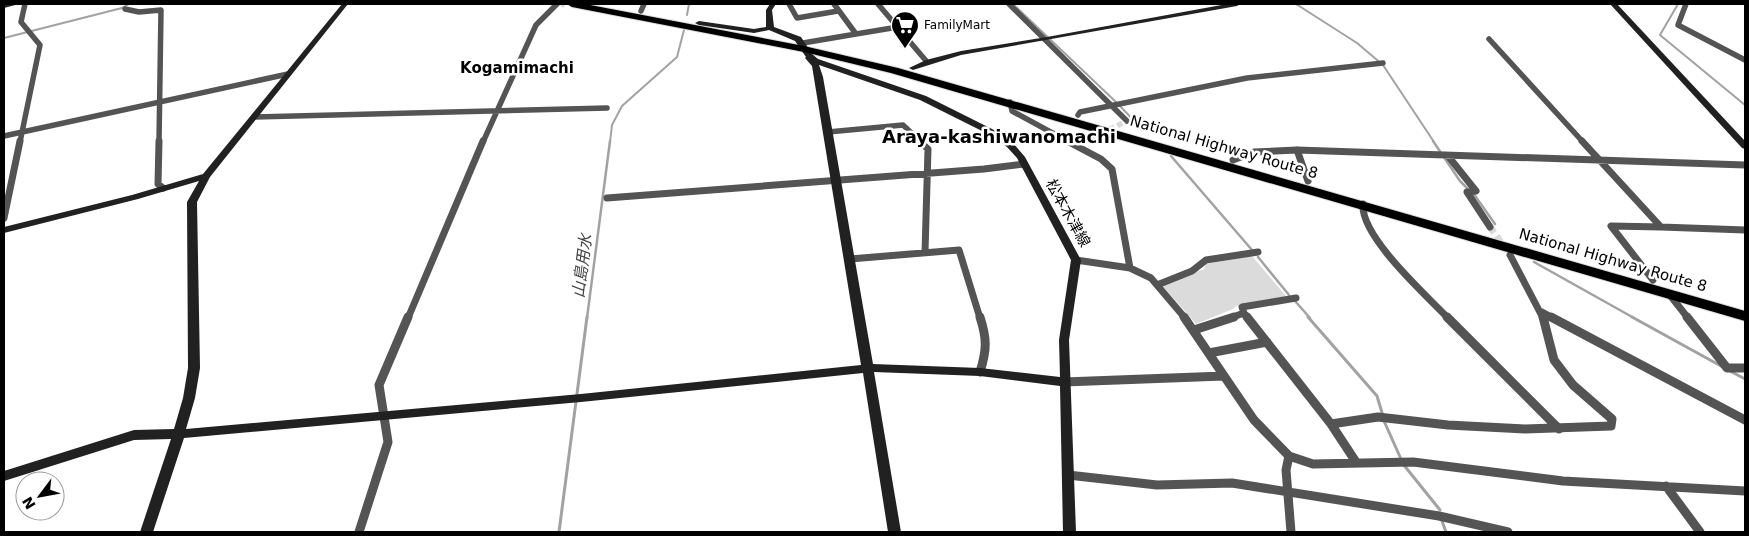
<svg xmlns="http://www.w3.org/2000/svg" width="1749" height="536" viewBox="0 0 1749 536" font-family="'DejaVu Sans','Noto Sans JP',sans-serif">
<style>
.green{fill:#dbdbdb}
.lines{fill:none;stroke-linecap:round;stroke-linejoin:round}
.stream-far2{stroke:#a2a2a2;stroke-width:2}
.stream-far1{stroke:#a2a2a2;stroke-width:2.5}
.stream{stroke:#a2a2a2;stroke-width:3}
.street-tunnel-far1{stroke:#d9d9d9;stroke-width:5.5;stroke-dasharray:5.5 3;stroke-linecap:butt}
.street-tunnel{stroke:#d9d9d9;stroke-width:7;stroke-dasharray:7 4;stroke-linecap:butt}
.highway-casing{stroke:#dbdbdb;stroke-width:2}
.street-far2{stroke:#545454;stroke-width:5.5}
.street-far1{stroke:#545454;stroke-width:7}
.street{stroke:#545454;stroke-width:9}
.secondary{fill:#212121;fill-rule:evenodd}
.highway{fill:#000;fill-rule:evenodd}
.labels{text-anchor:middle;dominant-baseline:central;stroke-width:5;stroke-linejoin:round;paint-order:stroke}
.far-poi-label{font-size:12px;fill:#000;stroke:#fff;text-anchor:start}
.far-quarter-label{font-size:15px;font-weight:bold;fill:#000;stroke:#fff}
.street-label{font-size:15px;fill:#000;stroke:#fff}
.water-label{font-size:16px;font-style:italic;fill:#434343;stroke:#fff}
.quarter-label{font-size:18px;font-weight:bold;fill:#000;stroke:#fff}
</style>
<rect width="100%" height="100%" fill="#fff"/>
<!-- green -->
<path class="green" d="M 1252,256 L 1286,296 L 1236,306 L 1233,309 L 1196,324 L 1162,285 L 1204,269 L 1206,264 Z"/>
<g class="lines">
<!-- stream-far2 -->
<path class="stream-far2" d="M 1013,4 L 1116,102
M 1296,4 L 1357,43 L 1383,65 L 1434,142
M 1678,4 L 1660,35 L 1745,105
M 687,15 L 689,4
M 4,38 L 122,8 L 129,4
M 1120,106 L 1139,126
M 610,142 L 612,125 L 622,106 L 677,57 L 684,30"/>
<!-- stream-far1 -->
<path class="stream-far1" d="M 1433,141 L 1460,181 L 1469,190
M 1171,156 L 1252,250
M 1473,193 L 1495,224
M 1258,257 L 1289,295
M 1534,262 L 1634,318
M 1295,301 L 1310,318
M 587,318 L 610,141"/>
<!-- stream -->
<path class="stream" d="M 1308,317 L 1377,396 L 1383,416
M 1632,317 L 1721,366
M 1730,371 L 1745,379
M 1384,421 L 1401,459
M 1403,464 L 1440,510
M 1442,521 L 1446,532
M 559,532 L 587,317"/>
<!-- street-tunnel-far1 -->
<path class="street-tunnel-far1" d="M 561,6 L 563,4
M 1102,133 L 1127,121"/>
<!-- street-tunnel -->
<path class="street-tunnel" d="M 1490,227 L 1505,248"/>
<!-- highway casing -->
<g class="highway-casing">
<path id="highway" d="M 567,4 L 585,4 L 804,46 L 898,68 L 1745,311 L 1745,321 L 891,73 L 804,52 L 572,7 Z"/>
</g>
<!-- street-far2 -->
<path class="street-far2" d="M 789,4 L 797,18 L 838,11
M 878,4 L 927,62
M 1009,4 L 1127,121
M 1686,4 L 1678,25 L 1745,60
M 125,9 L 139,12 L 161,10 L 159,142
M 641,11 L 644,4
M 856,34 L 898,27
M 1489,39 L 1583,142
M 803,43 L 856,34 L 834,4
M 1010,102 L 1012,111 L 1069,142
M 1078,115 L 1080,112 L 1247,78 L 1383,63
M 255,117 L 607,108
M 828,132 L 903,125 L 921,142
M 4,136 L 288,74
M 1070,141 L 1098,135
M 20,142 L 40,45 L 21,22 L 25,4
M 483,142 L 536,25 L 557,4"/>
<!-- street-far1 -->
<path class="street-far1" d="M 159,141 L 158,184 L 163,188
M 919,141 L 928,149 L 925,252
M 1067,141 L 1101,159 L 1112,169 L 1130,268
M 1582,141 L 1661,227 L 1745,230
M 1297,150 L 1308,181
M 1448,156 L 1476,191 L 1467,192 L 1490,227
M 1233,160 L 1254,152 L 1297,150 L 1745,165
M 607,198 L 984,169 L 1024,164
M 1363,204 C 1360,236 1426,295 1448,318
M 4,218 L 20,141
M 1510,255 L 1543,318
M 850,259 L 959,250 L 980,318
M 1076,260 L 1130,268 L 1151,278 L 1185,318
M 1653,280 L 1611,226 L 1661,227
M 1157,285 L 1192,271 L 1206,260 L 1258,252
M 1669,294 L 1688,318
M 1542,312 L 1553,318
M 1244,313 L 1242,307 L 1296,298
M 408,318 L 483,141
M 1230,318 L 1244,313 L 1248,318"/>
<!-- street -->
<path class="street" d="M 980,317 C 987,339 987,349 980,372
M 1184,317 L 1254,420 L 1289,456 L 1313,464 L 1413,462 L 1563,481 L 1745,491
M 1247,317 L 1331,424
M 1447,317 L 1559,429
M 1551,317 L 1745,420
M 1687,317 L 1727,368 L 1745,368
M 1194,330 L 1234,317
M 1209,353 L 1267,342
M 1064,382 L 1224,376
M 1289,456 L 1286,470 L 1291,532
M 1356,462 L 1331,424 L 1378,417 L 1448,425 L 1525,429 L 1611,426 L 1612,419 L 1573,385 L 1554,360 L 1543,317
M 1068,475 L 1157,485 L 1232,483 L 1439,516 L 1508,532
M 1666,486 L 1700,532
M 359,532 L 388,442 L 379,385 L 408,317"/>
<!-- secondary -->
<path class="secondary" d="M 4,4 L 19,4 L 4,8 Z
M 342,4 L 348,4 L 210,177 L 197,202 L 200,368 L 195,398 L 186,429 L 581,394 L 861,365 L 812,66 L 805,58 L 806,57 L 795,41 L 769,30 L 754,33 L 699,25 L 695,23 L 699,21 L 754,29 L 766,27 L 766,10 L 770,4 L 776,4 L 772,10 L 774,27 L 801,37 L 812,54 L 818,59 L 926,96 L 994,130 L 1013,143 L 1025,157 L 1081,260 L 1069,340 L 1076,532 L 1063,532 L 1060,386 L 980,376 L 874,372 L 901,532 L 888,532 L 863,373 L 581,402 L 184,438 L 153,532 L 140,532 L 171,439 L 134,440 L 4,481 L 4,471 L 134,430 L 174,429 L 183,398 L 188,368 L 187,202 L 199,181 L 138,199 L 4,233 L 4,227 L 132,195 L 203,174 ZM 819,65 L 920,100 L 988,134 L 1007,147 L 1017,158 L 1071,260 L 1059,340 L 1060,377 L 980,368 L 873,364 L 823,77 Z
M 1227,4 L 1240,4 L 1237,6 L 961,55 L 913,70 L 909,68 L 926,60 L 961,51 L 1047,37 Z
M 1610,4 L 1617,4 L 1745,141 L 1745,149 L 1742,148 Z"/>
<!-- highway -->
<use href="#highway" class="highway"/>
</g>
<!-- icons -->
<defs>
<g id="supermarket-pin" transform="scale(1.4375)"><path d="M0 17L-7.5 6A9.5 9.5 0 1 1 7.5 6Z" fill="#000" stroke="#fff"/><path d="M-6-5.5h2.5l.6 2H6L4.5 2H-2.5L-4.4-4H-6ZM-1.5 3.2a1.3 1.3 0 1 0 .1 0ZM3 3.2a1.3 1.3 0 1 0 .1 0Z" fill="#fff"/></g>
</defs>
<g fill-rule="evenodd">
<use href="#supermarket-pin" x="905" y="25"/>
</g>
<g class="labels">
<!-- far-poi labels -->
<g class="far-poi-label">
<text x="924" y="25">FamilyMart</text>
</g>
<!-- far-quarter labels -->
<g class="far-quarter-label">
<text x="517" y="68">Kogamimachi</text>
</g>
<!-- street labels -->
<g class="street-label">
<text transform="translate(1224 147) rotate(16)">National Highway Route 8</text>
<text transform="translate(1068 213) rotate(61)">松本木津線</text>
<text transform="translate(1613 260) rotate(16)">National Highway Route 8</text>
</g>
<!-- water labels -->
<g class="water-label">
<text transform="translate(582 266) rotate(-83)">山島用水</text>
</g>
<!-- quarter labels -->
<g class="quarter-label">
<text x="999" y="136">Araya-kashiwanomachi</text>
</g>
</g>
<!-- border -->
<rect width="1749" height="536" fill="none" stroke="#000000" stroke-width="10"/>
<!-- north arrow -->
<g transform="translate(40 496) rotate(238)"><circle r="24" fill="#ffffff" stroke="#999999"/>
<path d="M0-4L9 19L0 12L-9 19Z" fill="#000000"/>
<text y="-8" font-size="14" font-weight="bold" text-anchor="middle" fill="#000000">N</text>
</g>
</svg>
